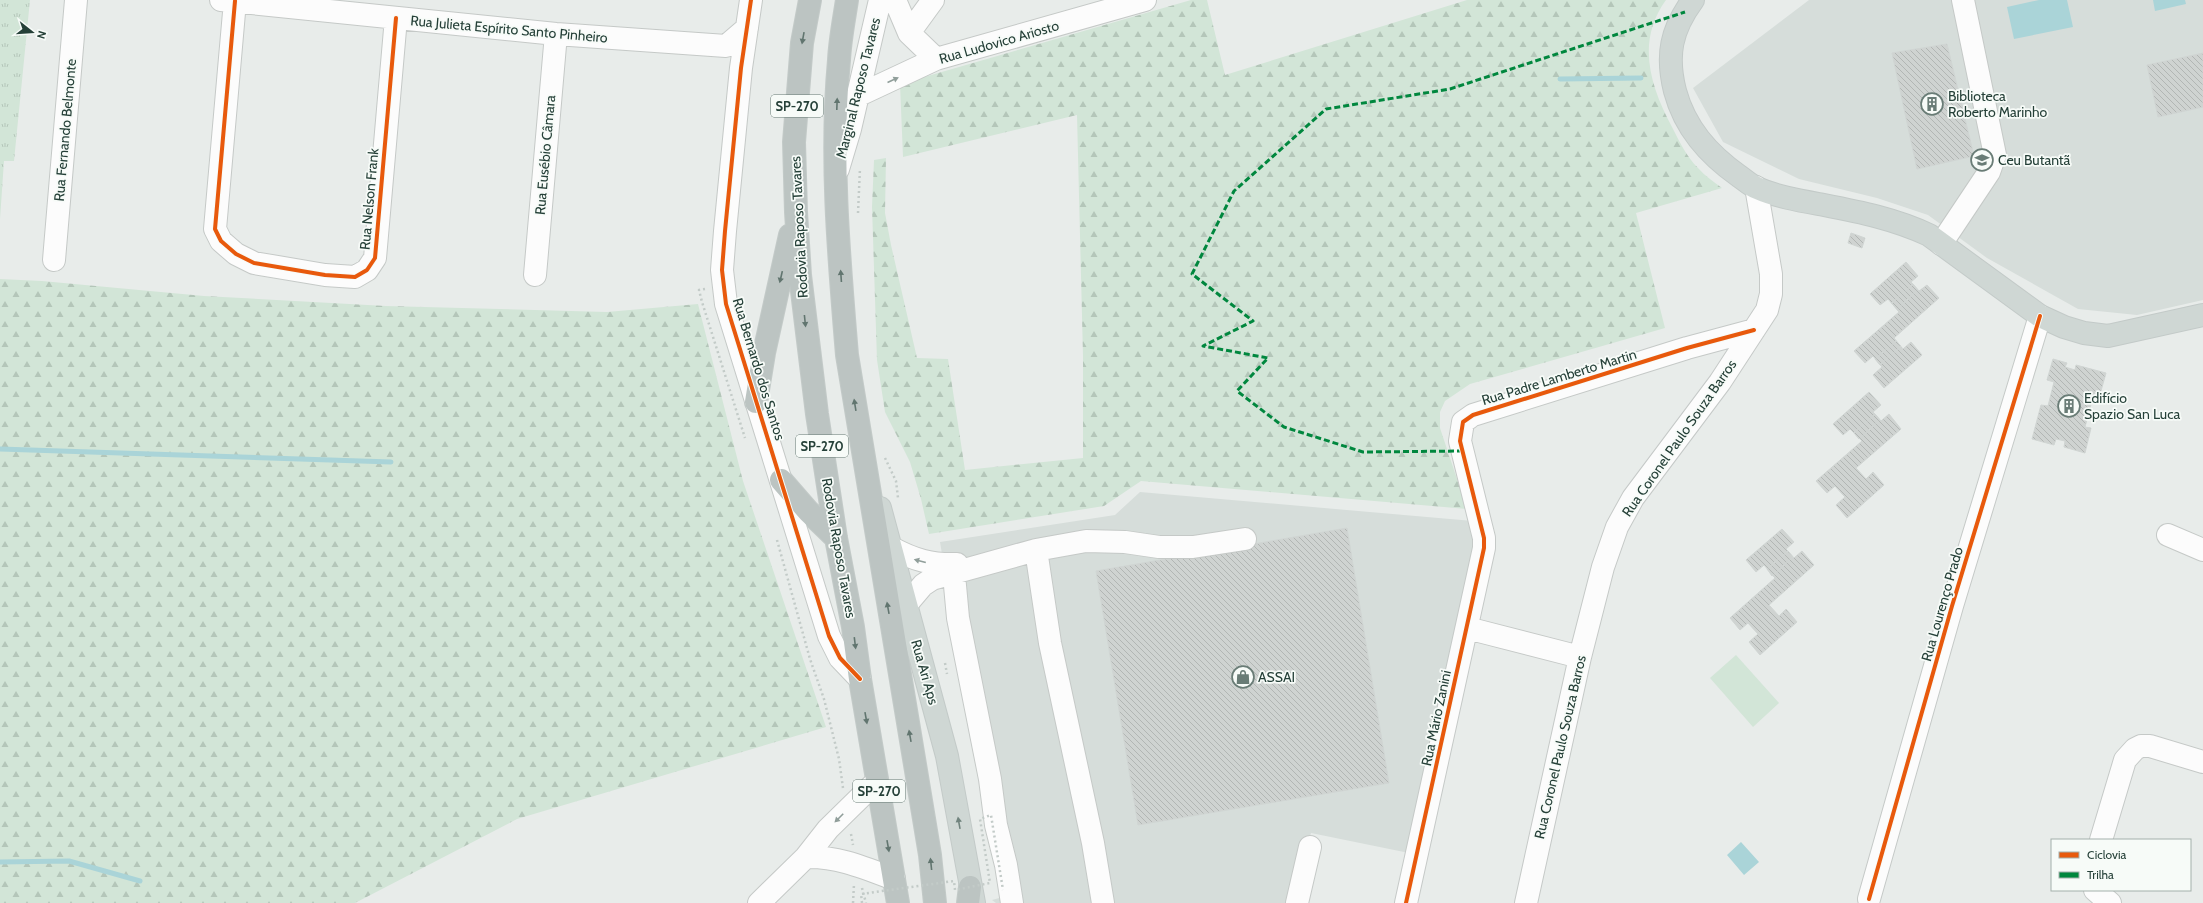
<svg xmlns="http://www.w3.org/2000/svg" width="2203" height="903" viewBox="0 0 2203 903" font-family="Cabin,sans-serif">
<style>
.built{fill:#d6ddda}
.forest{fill:url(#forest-firs)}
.park{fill:url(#park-tufts)}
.garden{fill:#d2e5d7}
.water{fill:#aad4d8}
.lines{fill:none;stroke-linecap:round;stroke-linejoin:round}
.stream{stroke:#aad4d8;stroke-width:5}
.building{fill:url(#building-back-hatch);stroke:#d0d5d3}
.minor-casing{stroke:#c5c9c7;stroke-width:24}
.major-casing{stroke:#c3cac8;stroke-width:24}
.highway-casing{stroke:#c3cac8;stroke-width:24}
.path{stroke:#c3cbc8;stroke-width:2.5;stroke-dasharray:2 3;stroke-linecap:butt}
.minor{stroke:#fcfcfc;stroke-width:22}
.major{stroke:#cfd7d4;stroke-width:22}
.highway{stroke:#bcc4c2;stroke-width:22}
.path-bridge{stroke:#c3cbc8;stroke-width:2.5;stroke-dasharray:2 3;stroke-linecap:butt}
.quiet{stroke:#00873e;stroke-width:3;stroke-dasharray:6 3;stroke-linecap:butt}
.cycleway-casing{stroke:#f7fbf8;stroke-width:6}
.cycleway{stroke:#e8590c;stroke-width:4}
.oneway{fill:#61756f}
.oneway2{fill:#909e9a}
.oneway3{fill:#71847e}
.labels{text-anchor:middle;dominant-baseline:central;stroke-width:3.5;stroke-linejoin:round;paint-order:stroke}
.shield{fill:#f7fbf8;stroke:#647872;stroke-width:1}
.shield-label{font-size:13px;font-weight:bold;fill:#254038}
.street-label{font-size:14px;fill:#254038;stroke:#f7fbf8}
.poi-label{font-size:14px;fill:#254038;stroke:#f7fbf8;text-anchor:start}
</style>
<defs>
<pattern id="forest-firs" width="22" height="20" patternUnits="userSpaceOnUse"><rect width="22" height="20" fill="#d2e5d7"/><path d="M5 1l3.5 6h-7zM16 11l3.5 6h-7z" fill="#b4c6b9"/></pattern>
<pattern id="park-tufts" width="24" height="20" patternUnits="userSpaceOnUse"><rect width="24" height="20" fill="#d2e5d7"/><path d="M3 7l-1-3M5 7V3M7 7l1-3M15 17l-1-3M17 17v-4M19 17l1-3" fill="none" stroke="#b4c6b9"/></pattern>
<pattern id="building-back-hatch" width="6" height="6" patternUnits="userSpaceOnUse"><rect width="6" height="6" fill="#cfd3d1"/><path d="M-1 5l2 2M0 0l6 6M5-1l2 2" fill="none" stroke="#b2b6b4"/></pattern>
</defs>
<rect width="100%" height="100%" fill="#e8ecea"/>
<!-- built -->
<path class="built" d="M 1809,0 L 2203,0 L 2203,300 L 2137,315 L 2078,309 L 1987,258 L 1928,215 L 1877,198 L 1799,179 L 1723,142 L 1693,88 Z
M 1140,492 L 1473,521 L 1479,536 L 1409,853 L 1311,833 L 1290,903 L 996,903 L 992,900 L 1014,894 L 983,802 L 940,542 L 1115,515 Z"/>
<!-- forest -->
<path class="forest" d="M 1191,0 L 1207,0 L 1225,75 L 1467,0 L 1666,0 C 1636,41 1650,86 1672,127 C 1679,141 1687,157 1698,168 C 1705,176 1714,182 1722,188 L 1636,213 L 1665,328 L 1470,384 L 1445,401 L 1440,412 L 1440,428 L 1467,509 L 1141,481 L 1104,506 L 929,534 L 921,499 L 910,462 L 885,412 L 877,360 L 872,207 L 874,160 L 886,158 L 885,213 L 891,245 L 917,358 L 948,359 L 965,470 L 1083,458 L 1083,356 L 1077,115 L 903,157 L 900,84 Z
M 0,279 L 42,281 L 204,296 L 386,306 L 607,312 L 698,304 L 743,481 L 826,727 L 517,819 L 355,903 L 0,903 Z"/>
<!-- park -->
<path class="park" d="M 0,0 L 30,0 L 14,161 L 4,161 L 0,219 Z"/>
<!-- garden -->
<path class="garden" d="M 1736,655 L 1779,703 L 1753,727 L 1710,678 Z"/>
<!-- water -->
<path class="water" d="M 2039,0 L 2067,0 L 2073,27 L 2014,39 L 2007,7 Z
M 2153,0 L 2185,0 L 2186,4 L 2155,11 Z
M 1741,842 L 1759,862 L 1744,875 L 1727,855 Z"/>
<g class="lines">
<!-- stream -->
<path class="stream" d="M 1560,79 L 1641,78
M 0,449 L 391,462
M 0,862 L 69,861 L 140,881"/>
</g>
<!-- building -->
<path class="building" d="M 1947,44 L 1974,156 L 1917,169 L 1892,53 Z
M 2203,53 L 2203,107 L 2158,117 L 2147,65 Z
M 1851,233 L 1865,238 L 1862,248 L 1848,243 Z
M 1906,262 L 1918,276 L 1911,282 L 1919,291 L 1927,285 L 1939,298 L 1894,338 L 1903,349 L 1911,342 L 1922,355 L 1884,388 L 1873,375 L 1882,367 L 1873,356 L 1865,363 L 1854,351 L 1899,312 L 1888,299 L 1880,305 L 1870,294 Z
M 1913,284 L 1918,290 L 1897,309 L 1892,303 Z
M 1896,341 L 1901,346 L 1880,365 L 1875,359 Z
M 2053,359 L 2067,363 L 2065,367 L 2075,370 L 2076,365 L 2106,373 L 2099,398 L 2093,397 L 2085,427 L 2091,428 L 2085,453 L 2064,447 L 2065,441 L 2056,439 L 2054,445 L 2032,439 L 2041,405 L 2048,406 L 2054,382 L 2047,380 Z
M 1869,392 L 1881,405 L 1873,412 L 1875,414 L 1881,421 L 1889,414 L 1901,429 L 1856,468 L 1866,479 L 1873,472 L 1884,485 L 1847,518 L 1836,505 L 1845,497 L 1843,495 L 1835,486 L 1827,493 L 1816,481 L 1862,441 L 1850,429 L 1843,435 L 1833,424 Z
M 1875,414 L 1880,420 L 1859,439 L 1854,433 Z
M 1347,528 L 1389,783 L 1138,825 L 1096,571 Z
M 1782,529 L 1794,542 L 1786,549 L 1794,558 L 1802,551 L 1814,565 L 1769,605 L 1779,616 L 1786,609 L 1797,622 L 1760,655 L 1749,642 L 1758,634 L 1748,623 L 1740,630 L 1730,618 L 1775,578 L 1764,565 L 1756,572 L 1746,560 Z
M 1788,551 L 1793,557 L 1772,576 L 1767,569 Z"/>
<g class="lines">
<!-- minor casing -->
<g class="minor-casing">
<path id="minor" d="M 221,0 L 556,34 L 726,46 L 747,28
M 751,0 L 741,68 L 725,231 L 722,270 L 726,304 L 829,636 L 840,658 L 860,679
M 895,0 L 909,33 L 936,59
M 235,1 L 215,229 L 221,241 L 236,254 L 254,263 L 325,275 L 355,277 L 367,270 L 375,258 L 396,18
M 909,33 L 933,0
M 857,96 L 936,59 L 1145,0
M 838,169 L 850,129 L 880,0
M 1941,244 L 1989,172 L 1995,155 L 1963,0
M 54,260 L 76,0
M 535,275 L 556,34
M 2168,535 L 2203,550
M 892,548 C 914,560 932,565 957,564
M 1036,550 L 1086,541 L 1125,542 L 1159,547 L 1193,547 L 1245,539
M 953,564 L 958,618 L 990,779 L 996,825 L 1006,865 L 1012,903
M 906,605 L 923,585 L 932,579 L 1036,550 L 1050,643 L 1093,843 L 1103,903
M 1467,628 L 1580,657
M 2101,840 L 2125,760 L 2135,749 L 2141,746 L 2150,746 L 2203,762
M 806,857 C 837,856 865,868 894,879
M 2095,890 L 2110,903
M 1869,899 L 1952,606 L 2040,316
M 759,903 L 806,857 L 828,829 L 877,781
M 1297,903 L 1310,847
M 1406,903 L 1484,548 L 1484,538 L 1460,441 L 1463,422 L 1473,415 L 1687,348 L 1754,330
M 1526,903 L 1580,657 L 1603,567 L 1617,527 L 1633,498 L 1720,382 L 1767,310 L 1771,294 L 1771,274 L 1756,187"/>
</g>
<!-- major casing -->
<g class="major-casing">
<path id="major" d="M 1693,0 C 1671,30 1666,55 1675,91 C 1685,128 1708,154 1739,176 C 1745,180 1750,185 1757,188 C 1777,197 1802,201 1824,205 C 1860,212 1895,219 1929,235 L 2040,316 L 2064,327 L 2084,333 L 2108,336 L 2203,315
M 880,508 L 947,756 L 974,903"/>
</g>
<!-- highway casing -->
<g class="highway-casing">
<path id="highway" d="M 810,0 L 802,43 L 794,142 L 796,212 L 800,275 L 817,414 L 836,538 L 853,627 L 860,679 L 898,903
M 847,0 C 844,20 840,40 839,60 C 830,158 839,258 847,355 L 930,855 L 935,903
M 756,402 L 764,353 L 790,235
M 781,480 L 808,511 L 836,538
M 968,903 L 970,887"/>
</g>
<!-- path -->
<path class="path" d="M 858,213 L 860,168
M 705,289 L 699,290 L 702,302 L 745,438
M 885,458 L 896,481 L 898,498
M 777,540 L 810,659 L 824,699 L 839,759 L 843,788
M 945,663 L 947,674
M 851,834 L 853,845
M 862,888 L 866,903
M 853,903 L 854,884"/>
<!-- minor -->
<use href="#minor" class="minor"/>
<!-- major -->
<use href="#major" class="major"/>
<!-- highway -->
<use href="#highway" class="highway"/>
<!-- path-bridge -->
<path class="path-bridge" d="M 862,903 L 861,894 L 954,881 L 955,890 L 990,883 L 980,819 L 991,815 L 1003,890"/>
<!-- quiet -->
<path class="quiet" d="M 1463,451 L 1363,452 L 1284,427 L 1237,391 L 1268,358 L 1203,346 L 1253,321 L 1192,274 L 1234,191 L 1326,109 L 1450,89 L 1685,12"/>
<!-- cycleway casing -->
<g class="cycleway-casing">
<path id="cycleway" d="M 751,0 L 741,68 L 725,231 L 722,270 L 726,304 L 829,636 L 840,658 L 860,679
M 235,1 L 215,229 L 221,241 L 236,254 L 254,263 L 325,275 L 355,277 L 367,270 L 375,258 L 396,18
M 1869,899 L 1952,606 L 2040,316
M 1406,903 L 1484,548 L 1484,538 L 1460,441 L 1463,422 L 1473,415 L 1687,348 L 1754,330"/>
</g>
<!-- cycleway -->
<use href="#cycleway" class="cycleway"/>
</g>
<!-- one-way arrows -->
<defs><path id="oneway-solid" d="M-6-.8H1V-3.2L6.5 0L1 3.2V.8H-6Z"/></defs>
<g class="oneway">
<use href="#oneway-solid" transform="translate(803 38) rotate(100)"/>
<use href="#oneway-solid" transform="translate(837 104) rotate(-88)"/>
<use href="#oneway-solid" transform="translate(841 276) rotate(-94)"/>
<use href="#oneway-solid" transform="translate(781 277) rotate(103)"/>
<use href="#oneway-solid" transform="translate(805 321) rotate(84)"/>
<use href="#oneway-solid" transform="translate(855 405) rotate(-99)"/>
<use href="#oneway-solid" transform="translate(888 608) rotate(-100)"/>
<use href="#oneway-solid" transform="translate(855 643) rotate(83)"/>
<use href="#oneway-solid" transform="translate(866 718) rotate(80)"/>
<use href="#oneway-solid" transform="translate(910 736) rotate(-100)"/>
<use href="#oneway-solid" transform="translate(888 846) rotate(80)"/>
<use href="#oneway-solid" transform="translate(931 864) rotate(-96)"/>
</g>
<g class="oneway2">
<use href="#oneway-solid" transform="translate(893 80) rotate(-24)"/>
<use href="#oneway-solid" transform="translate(920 561) rotate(-165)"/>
<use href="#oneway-solid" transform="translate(839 818) rotate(135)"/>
</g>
<use class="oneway3" href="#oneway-solid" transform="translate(959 823) rotate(-100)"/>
<!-- icons -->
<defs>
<g id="building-ring" transform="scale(1.15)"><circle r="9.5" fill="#f7fbf8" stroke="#697c76" stroke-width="1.5"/><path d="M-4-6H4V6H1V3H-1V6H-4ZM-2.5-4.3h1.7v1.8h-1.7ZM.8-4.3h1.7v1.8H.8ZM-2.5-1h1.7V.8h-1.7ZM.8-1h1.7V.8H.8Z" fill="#697c76"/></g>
<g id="school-ring" transform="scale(1.15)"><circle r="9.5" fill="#f7fbf8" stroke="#697c76" stroke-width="1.5"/><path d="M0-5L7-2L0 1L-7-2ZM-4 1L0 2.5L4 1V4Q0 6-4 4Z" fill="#697c76"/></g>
<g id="shop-ring" transform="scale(1.15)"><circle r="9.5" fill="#f7fbf8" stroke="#697c76" stroke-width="1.5"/><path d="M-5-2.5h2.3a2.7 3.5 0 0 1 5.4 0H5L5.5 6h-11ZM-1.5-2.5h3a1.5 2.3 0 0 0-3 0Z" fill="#697c76"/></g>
</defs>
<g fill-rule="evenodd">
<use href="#building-ring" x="1932" y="104"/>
<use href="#school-ring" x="1982" y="160"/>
<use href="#building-ring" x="2069" y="406"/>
<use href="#shop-ring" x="1243" y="677"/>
</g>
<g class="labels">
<!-- shield labels -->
<g class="shield">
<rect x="771" y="95" width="52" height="22" rx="3"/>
<rect x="796" y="435" width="52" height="22" rx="3"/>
<rect x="853" y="780" width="52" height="22" rx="3"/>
</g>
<g class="shield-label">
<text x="797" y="106">SP-270</text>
<text x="822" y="446">SP-270</text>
<text x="879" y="791">SP-270</text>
</g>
<!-- street labels -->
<g class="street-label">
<text transform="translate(509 29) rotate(5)">Rua Julieta Espírito Santo Pinheiro</text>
<text transform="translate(999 42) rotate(-16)">Rua Ludovico Ariosto</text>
<text transform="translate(858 88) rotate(-76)">Marginal Raposo Tavares</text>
<text transform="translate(65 130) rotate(-85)">Rua Fernando Belmonte</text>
<text transform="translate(545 155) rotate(-85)">Rua Eusébio Câmara</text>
<text transform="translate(369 199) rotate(-85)">Rua Nelson Frank</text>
<text transform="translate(799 227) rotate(-93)">Rodovia Raposo Tavares</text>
<text transform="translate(759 369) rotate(73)">Rua Bernardo dos Santos</text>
<text transform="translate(1559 377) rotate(-17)">Rua Padre Lamberto Martin</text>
<text transform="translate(1679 438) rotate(-55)">Rua Coronel Paulo Souza Barros</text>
<text transform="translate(839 548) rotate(80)">Rodovia Raposo Tavares</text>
<text transform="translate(1942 604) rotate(-74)">Rua Lourenço Prado</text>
<text transform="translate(925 672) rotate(74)">Rua Ari Aps</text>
<text transform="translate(1436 718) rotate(-78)">Rua Mário Zanini</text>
<text transform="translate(1560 747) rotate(-77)">Rua Coronel Paulo Souza Barros</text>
</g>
<!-- poi labels -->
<g class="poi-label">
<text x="1948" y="96">Biblioteca<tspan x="1948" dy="16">Roberto Marinho</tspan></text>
<text x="1998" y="160">Ceu Butantã</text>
<text x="2084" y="398">Edifício<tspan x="2084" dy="16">Spazio San Luca</tspan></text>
<text x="1258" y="677">ASSAI</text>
</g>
</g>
<!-- legend -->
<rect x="2051" y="839" width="140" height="52" fill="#f7fbf8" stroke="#a3b0ab"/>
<rect x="2059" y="852" width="20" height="6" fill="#e8590c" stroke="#a3b0ab"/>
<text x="2087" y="859" font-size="12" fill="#254038">Ciclovia</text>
<rect x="2059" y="872" width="20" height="6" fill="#00873e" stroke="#a3b0ab"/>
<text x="2087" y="879" font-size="12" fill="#254038">Trilha</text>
<!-- north arrow -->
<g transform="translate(32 32) rotate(107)" stroke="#f7fbf8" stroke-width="3" paint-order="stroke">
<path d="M0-3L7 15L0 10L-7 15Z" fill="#254038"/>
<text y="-6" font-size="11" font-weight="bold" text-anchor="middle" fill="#254038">N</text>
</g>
</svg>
